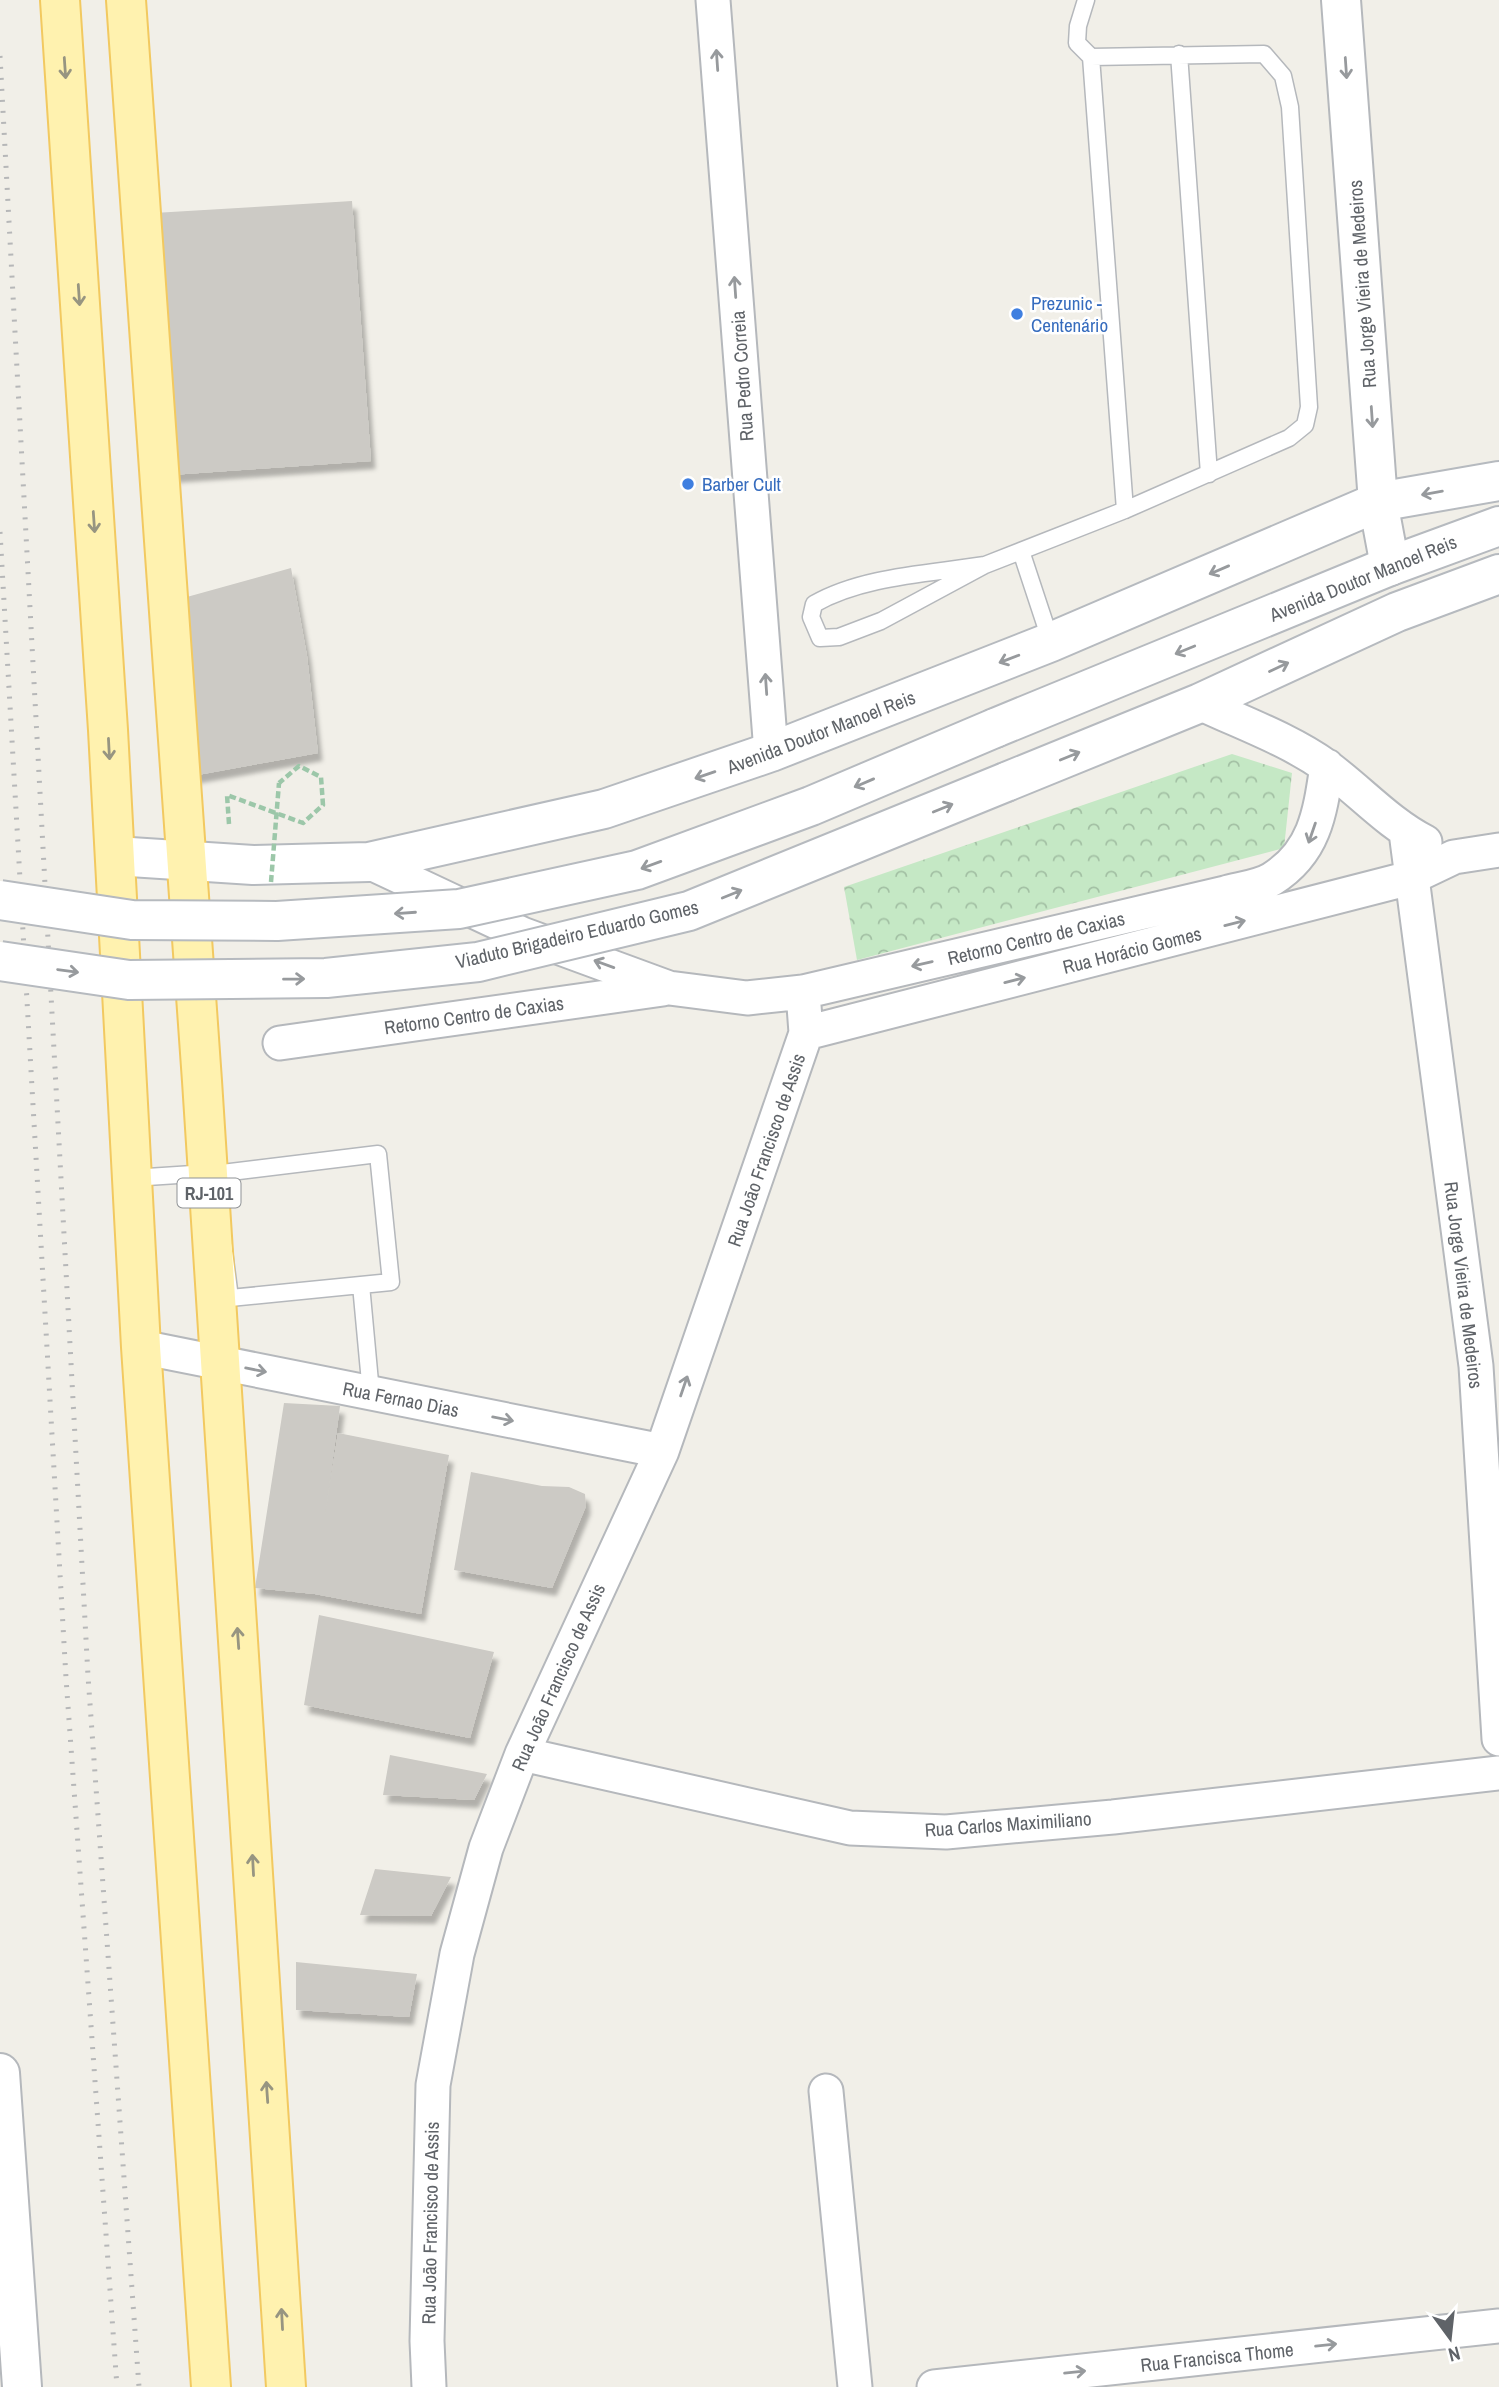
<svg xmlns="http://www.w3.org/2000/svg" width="1499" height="2387" viewBox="0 0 1499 2387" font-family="'Archivo Narrow',sans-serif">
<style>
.park{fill:url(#park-crowns)}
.building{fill:#cccac5;filter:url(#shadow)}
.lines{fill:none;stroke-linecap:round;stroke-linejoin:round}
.service-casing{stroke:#b5b8bc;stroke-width:19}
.minor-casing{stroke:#b5b8bc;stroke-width:37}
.tertiary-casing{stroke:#b5b8bc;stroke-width:42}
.secondary-casing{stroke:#b6babf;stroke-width:42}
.primary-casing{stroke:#f2c960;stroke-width:42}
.path{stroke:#9cc7a9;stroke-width:4.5;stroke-dasharray:7 3.5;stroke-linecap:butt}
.service{stroke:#fff;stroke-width:16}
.minor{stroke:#fff;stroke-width:33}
.tertiary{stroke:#fff;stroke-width:38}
.secondary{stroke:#fff;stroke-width:38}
.primary{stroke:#fff2af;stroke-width:38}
.rail{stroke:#b6b7b8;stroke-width:5;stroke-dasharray:2 9;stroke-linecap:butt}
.secondary-bridge-casing{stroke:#b6babf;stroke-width:42;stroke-linecap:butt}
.path-bridge{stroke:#9cc7a9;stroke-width:4.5;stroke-dasharray:7 3.5;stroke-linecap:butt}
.secondary-bridge{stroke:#fff;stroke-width:38}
.oneway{stroke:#979a9d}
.oneway2{stroke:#979581}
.shop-dot{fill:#3f7fe0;stroke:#fff;stroke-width:2.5}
.labels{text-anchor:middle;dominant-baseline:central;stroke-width:5;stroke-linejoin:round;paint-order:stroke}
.shield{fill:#fff;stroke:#8f9295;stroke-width:2}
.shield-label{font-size:18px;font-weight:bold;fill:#5f6368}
.street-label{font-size:19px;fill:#5f6368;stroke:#fff}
.shop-label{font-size:19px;fill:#366cbe;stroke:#fff;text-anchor:start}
</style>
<defs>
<pattern id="park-crowns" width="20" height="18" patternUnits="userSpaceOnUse" patternTransform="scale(1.75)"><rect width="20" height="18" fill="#c5e8c5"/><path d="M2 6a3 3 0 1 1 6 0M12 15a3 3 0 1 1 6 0" fill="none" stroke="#a3c0a4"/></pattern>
<filter id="shadow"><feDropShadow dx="4.5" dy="8" stdDeviation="2" flood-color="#0004"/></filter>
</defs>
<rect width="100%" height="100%" fill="#f1efe8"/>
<!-- park -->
<path class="park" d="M 1232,754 L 1292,773 L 1284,848 L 857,960 L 844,887 Z"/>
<!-- building -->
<path class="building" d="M 352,201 L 371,461 L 171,475 L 154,213 Z
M 291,568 L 307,656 L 318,753 L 192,776 L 176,600 Z
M 284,1403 L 340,1406 L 325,1516 L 338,1433 L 449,1455 L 421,1614 L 315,1594 L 255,1588 Z
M 471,1472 L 542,1486 L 569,1487 L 585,1494 L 586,1506 L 552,1588 L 454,1570 Z
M 319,1615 L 494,1652 L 470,1738 L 304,1705 Z
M 390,1755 L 487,1774 L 474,1800 L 383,1795 Z
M 375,1869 L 451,1877 L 431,1916 L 360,1915 Z
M 296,1962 L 417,1974 L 409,2017 L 296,2010 Z"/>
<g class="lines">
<!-- service casing -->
<g class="service-casing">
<path id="service" d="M 1179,54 L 1209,474
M 1091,57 L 1125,510
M 1021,551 L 1051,642
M 985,565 C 929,574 863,576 814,604 L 811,617 L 820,638 L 839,637 L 881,621 L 985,565 L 1125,510 L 1289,438 L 1305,425 L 1309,407 L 1290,107 L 1283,76 L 1264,54 L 1091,57 L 1077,43 L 1078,26 L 1086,0
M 378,1154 L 391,1282 L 230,1298 L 214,1174 Z
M 132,1178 L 208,1173
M 361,1285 L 371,1393"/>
</g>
<!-- minor casing -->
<g class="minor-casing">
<path id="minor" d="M 713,0 L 771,752
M 1200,703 C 1242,723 1288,739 1326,766 C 1360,791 1388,823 1425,842
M 1406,832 L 1476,1366 L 1499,1739
M 369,862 L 522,934 L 669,988 L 747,998 L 803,992 L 1225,893 C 1239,889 1259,887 1272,879 C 1315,852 1320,813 1327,766
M 806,1033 L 1410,878 L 1454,857 L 1499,850
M 280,1043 L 663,989
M 141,1347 L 662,1451
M 522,1754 L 850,1828 L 946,1832 L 1113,1817 L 1499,1773
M 826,2091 L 855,2387
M 429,2387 L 427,2341 L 433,2085 L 457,1954 L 486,1848 L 522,1754 L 662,1451 L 806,1033 L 803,992
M 934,2387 L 1499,2326"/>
</g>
<!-- tertiary casing -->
<g class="tertiary-casing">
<path id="tertiary" d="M 1341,0 L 1378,502 L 1390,566
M 0,2073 L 22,2387"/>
</g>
<!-- secondary casing -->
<g class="secondary-casing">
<path id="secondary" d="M 995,728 L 1390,566 L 1499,526
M 1006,782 L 1200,703 L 1397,612 L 1499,574
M 115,856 L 253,865 L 369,862 L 604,809 L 771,752 L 1051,642 L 1378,502 L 1499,481"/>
</g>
<!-- primary casing -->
<g class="primary-casing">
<path id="primary" d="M 60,0 L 108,730 L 141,1347 L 211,2387
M 126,0 L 202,1081 L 286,2387"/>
</g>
<!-- path -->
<path class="path" d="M 229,824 L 227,795 L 303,823 L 323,805 L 321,777 L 299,766 L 279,783"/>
<!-- service -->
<use href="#service" class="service"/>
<!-- minor -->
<use href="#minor" class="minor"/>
<!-- tertiary -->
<use href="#tertiary" class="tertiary"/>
<!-- secondary -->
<use href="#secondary" class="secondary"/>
<!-- primary -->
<use href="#primary" class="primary"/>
<!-- rail -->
<path class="rail" d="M 0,56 L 88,1676 L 139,2387
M 0,532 L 66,1678 L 117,2387"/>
<!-- secondary-bridge casing -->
<g class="secondary-bridge-casing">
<path id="secondary-bridge" d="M 0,900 L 132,920 L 277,921 L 459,909 L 637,870 L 811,806 L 995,728
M 0,961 L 129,980 L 326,978 L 478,962 L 689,911 L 1006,782"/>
</g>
<!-- path-bridge -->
<path class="path-bridge" d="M 271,882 L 279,783"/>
<!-- secondary-bridge -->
<use href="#secondary-bridge" class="secondary-bridge"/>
</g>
<!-- one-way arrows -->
<defs><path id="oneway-shaft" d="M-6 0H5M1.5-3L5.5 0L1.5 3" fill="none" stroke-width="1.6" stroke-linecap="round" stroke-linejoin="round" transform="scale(1.75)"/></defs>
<g class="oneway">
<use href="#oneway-shaft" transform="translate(717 60) rotate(-94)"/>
<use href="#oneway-shaft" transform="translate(1346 68) rotate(86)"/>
<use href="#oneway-shaft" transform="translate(735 287) rotate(-94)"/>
<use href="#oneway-shaft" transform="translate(1372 417) rotate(86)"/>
<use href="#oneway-shaft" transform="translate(1432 493) rotate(170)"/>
<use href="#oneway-shaft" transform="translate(1219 570) rotate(157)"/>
<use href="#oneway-shaft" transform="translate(1185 650) rotate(158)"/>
<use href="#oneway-shaft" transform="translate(1009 659) rotate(159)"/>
<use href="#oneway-shaft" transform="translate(1279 667) rotate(-25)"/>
<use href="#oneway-shaft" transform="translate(766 684) rotate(-94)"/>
<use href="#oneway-shaft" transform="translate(1070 756) rotate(-22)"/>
<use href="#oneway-shaft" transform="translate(705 775) rotate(161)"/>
<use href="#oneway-shaft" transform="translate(864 783) rotate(157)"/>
<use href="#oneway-shaft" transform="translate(943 808) rotate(-22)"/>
<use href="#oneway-shaft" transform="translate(1312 833) rotate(109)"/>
<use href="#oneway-shaft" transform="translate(651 865) rotate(160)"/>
<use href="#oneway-shaft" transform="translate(732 894) rotate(-22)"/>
<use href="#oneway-shaft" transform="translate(405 913) rotate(176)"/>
<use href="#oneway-shaft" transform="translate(1235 923) rotate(-14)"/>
<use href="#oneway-shaft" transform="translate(604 964) rotate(-160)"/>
<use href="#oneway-shaft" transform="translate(922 964) rotate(167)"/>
<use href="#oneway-shaft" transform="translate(68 971) rotate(8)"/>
<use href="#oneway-shaft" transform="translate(294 979) rotate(-1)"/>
<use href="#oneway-shaft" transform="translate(1015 980) rotate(-14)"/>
<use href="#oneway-shaft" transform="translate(256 1370) rotate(11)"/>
<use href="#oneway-shaft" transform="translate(684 1386) rotate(-71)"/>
<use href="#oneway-shaft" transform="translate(503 1419) rotate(11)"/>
<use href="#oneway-shaft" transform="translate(1326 2345) rotate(-6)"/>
<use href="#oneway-shaft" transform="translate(1075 2372) rotate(-6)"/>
</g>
<g class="oneway2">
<use href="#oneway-shaft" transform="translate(65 68) rotate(86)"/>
<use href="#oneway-shaft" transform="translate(79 295) rotate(86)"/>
<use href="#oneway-shaft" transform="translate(94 522) rotate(86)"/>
<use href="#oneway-shaft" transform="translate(109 749) rotate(87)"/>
<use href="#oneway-shaft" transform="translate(238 1638) rotate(-94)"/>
<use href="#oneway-shaft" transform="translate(253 1865) rotate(-93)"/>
<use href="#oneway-shaft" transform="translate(267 2092) rotate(-94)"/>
<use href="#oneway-shaft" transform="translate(282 2319) rotate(-93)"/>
</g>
<!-- markers -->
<g class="shop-dot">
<circle cx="1017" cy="314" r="7"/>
<circle cx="688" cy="484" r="7"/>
</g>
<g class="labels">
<!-- shield labels -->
<rect class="shield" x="177.5" y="1178.5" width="63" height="29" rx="5"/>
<g class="shield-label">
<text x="209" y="1193">RJ-101</text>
</g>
<!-- street labels -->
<g class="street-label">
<text transform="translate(1362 284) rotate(-94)">Rua Jorge Vieira de Medeiros</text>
<text transform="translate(742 376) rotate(-94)">Rua Pedro Correia</text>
<text transform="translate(1363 578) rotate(-22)">Avenida Doutor Manoel Reis</text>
<text transform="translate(821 732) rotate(-21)">Avenida Doutor Manoel Reis</text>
<text transform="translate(577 934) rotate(-13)">Viaduto Brigadeiro Eduardo Gomes</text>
<text transform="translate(1036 938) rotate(-13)">Retorno Centro de Caxias</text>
<text transform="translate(1132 950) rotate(-14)">Rua Horácio Gomes</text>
<text transform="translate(474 1015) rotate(-8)">Retorno Centro de Caxias</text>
<text transform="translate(766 1150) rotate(-71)">Rua Joāo Francisco de Assis</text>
<text transform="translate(1464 1285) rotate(83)">Rua Jorge Vieira de Medeiros</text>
<text transform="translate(401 1399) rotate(11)">Rua Fernao Dias</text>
<text transform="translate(558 1677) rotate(-66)">Rua Joāo Francisco de Assis</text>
<text transform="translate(1008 1824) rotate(-4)">Rua Carlos Maximiliano</text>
<text transform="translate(430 2223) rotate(-89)">Rua Joāo Francisco de Assis</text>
<text transform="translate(1217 2357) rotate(-6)">Rua Francisca Thome</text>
</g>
<!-- shop labels -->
<g class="shop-label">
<text x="1031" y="303">Prezunic -<tspan x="1031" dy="22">Centenário</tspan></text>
<text x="702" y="484">Barber Cult</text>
</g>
</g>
<!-- north arrow -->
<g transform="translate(1450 2338) rotate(165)" stroke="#ffffff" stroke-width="5" paint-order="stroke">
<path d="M0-5L12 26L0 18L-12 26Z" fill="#5f6368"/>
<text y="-10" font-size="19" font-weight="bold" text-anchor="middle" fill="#5f6368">N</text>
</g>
</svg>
